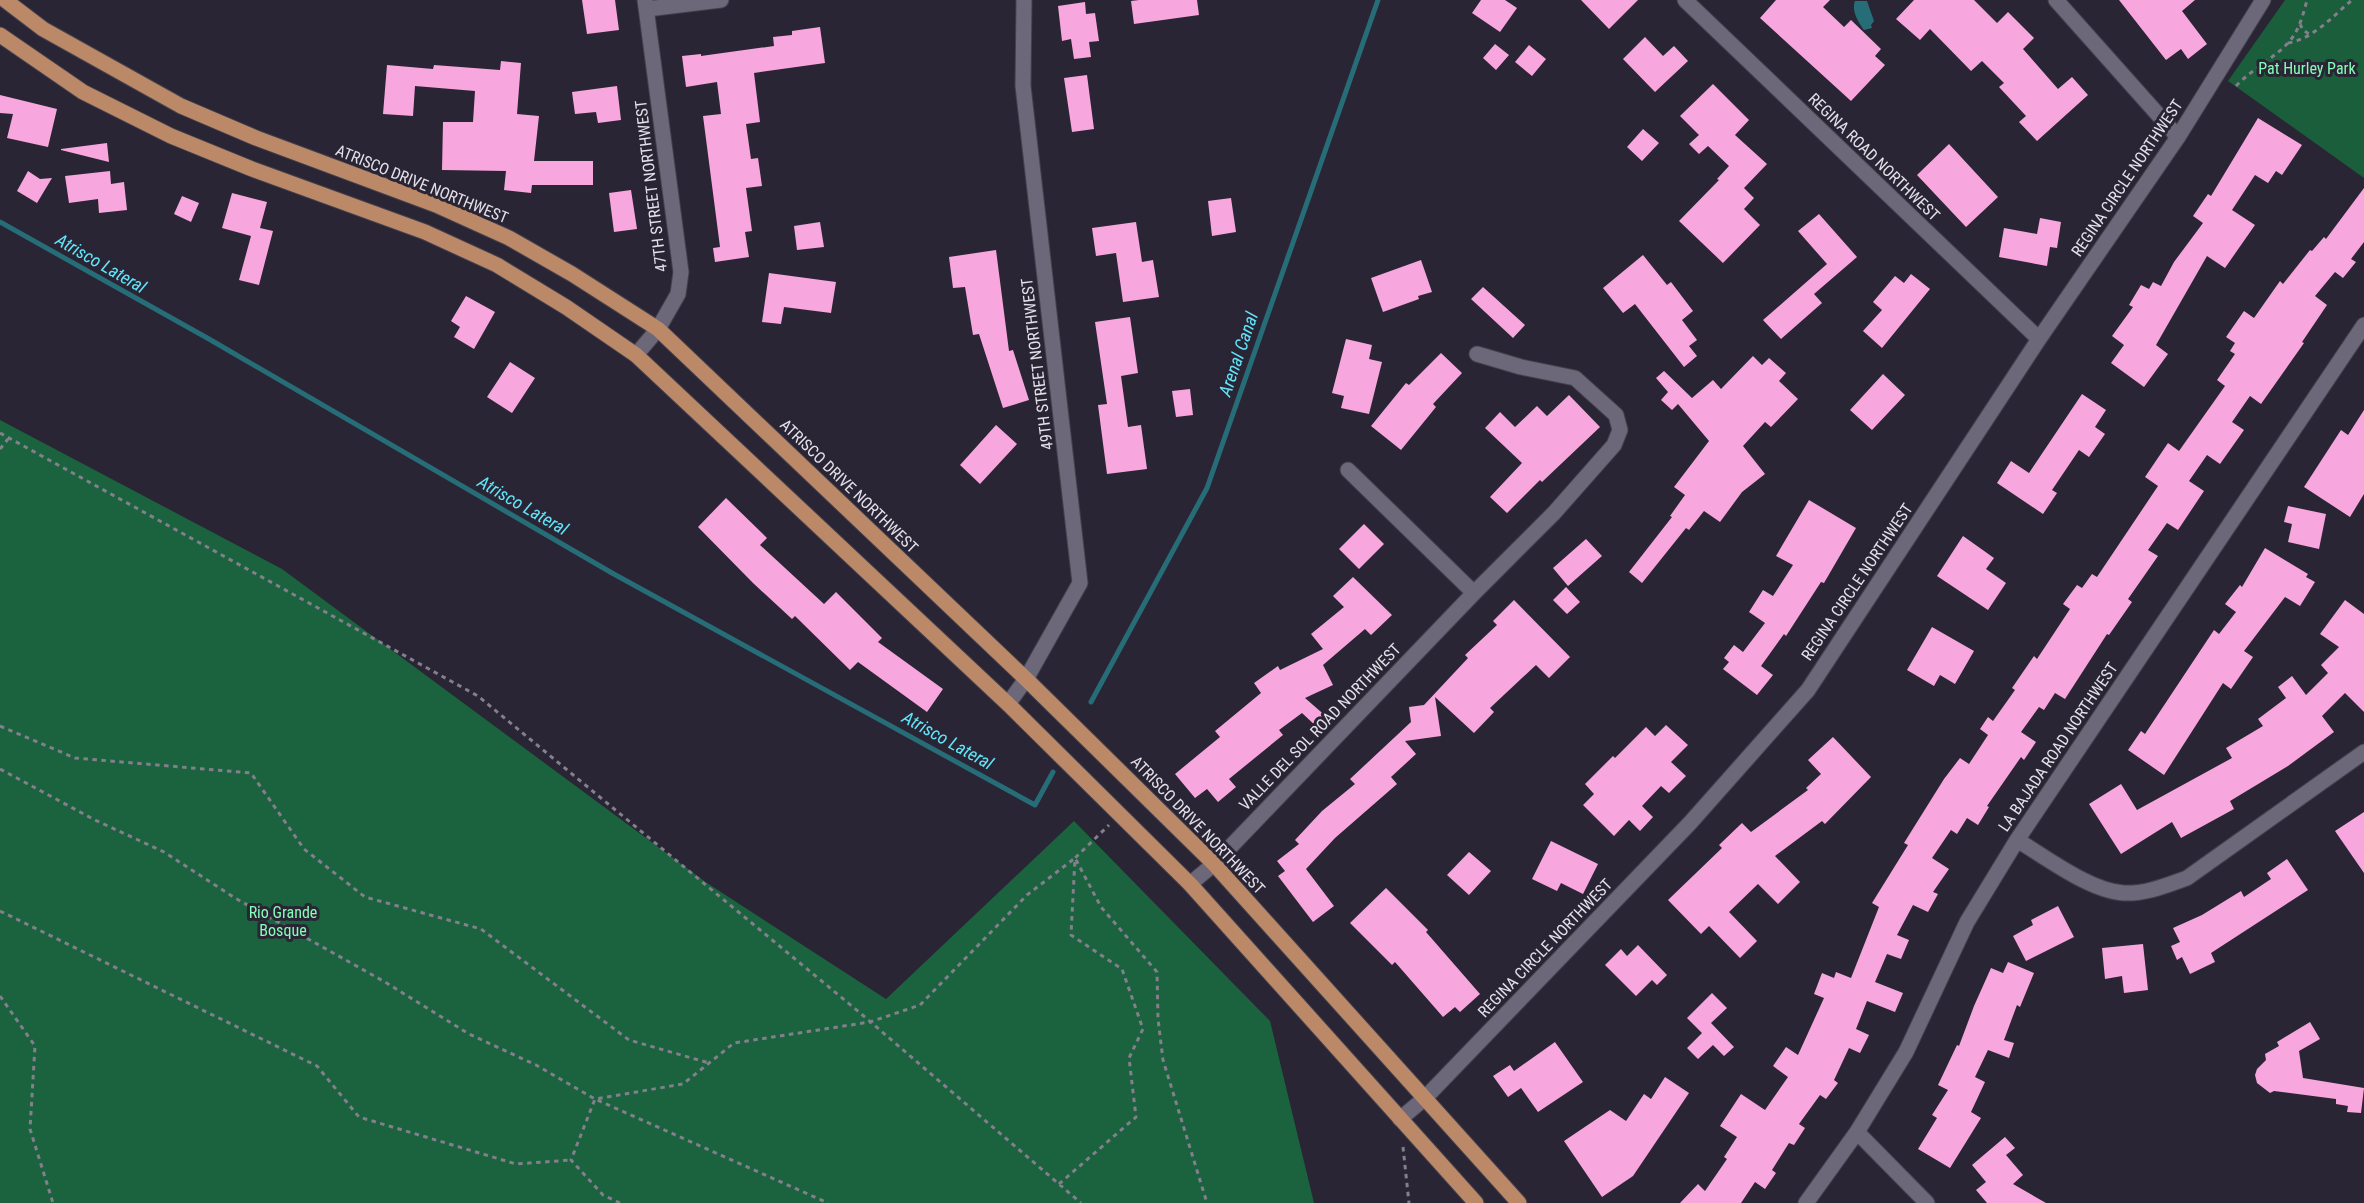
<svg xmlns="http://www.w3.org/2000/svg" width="2364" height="1203" viewBox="0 0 2364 1203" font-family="'Roboto Condensed',sans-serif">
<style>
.green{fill:#1b5e3b}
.forest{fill:#1a633e}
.water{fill:#276d78}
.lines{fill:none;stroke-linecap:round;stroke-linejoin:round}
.stream{stroke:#276d78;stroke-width:5}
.building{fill:#f8a7de}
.minor-casing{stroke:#44414e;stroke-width:17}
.major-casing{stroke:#44414e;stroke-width:17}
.path{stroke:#837f8c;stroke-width:3;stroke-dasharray:4.5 4.5;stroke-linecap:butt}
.minor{stroke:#6c6779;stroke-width:15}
.major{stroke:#bb8968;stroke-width:15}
.labels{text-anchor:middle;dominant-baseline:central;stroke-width:6;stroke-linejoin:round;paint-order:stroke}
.park-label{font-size:16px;fill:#84fdb7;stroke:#2a2534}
.street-label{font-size:16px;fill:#e4e1eb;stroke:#2a2534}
.water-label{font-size:18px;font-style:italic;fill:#61e5fa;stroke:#2a2534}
</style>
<rect width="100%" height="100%" fill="#2a2534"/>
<!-- green -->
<path class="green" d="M 2285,0 L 2364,0 L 2364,178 L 2228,81 Z"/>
<!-- forest -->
<path class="forest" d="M 0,420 L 282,569 L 707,883 L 886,999 L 1074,821 L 1270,1021 L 1314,1203 L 0,1203 Z"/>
<!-- water -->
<path class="water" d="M 1855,1 L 1867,1 L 1874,21 L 1871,25 L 1872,28 L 1864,30 C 1859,23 1851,11 1855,1 Z"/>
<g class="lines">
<!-- stream -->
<path class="stream" d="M 0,222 L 209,339 L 612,573 L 1035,805 L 1053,772
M 1091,702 L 1207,488 L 1378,0"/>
</g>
<!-- building -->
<path class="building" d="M 582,0 L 615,0 L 619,30 L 587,34 Z
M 1139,0 L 1197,0 L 1199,15 L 1134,24 L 1131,1 Z
M 1481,0 L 1505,0 L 1517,8 L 1500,32 L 1472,13 Z
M 1581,0 L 1638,0 L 1609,29 Z
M 1776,0 L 1830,0 L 1823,7 L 1844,27 L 1851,20 L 1881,49 L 1875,56 L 1885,65 L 1851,101 L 1760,18 Z
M 1914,0 L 1974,0 L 1997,23 L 2008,12 L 2034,38 L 2023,49 L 2058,89 L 2072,77 L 2088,95 L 2037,141 L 2019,122 L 2026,116 L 1999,87 L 2004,83 L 1982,61 L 1971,71 L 1930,29 L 1920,40 L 1896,19 Z
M 2119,0 L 2195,0 L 2182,11 L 2207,44 L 2188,59 L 2181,49 L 2166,60 Z
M 1085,2 L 1086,14 L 1095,13 L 1099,41 L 1089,42 L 1091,57 L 1074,59 L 1071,39 L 1062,41 L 1058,6 Z
M 820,27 L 825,63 L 754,73 L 760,122 L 746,124 L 751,159 L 758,158 L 762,186 L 746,188 L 752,231 L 745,232 L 749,257 L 715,262 L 713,248 L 720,247 L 703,116 L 721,114 L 717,82 L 686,87 L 682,56 L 701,54 L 701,56 L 774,46 L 773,37 L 792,35 L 792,31 Z
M 1645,37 L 1663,56 L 1674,46 L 1688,61 L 1655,92 L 1623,59 Z
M 1495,44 L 1509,55 L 1496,70 L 1483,58 Z
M 1529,45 L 1546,59 L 1532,76 L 1515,62 Z
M 501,61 L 521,63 L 517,114 L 539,116 L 534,161 L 593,161 L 593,185 L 532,185 L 531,193 L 504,190 L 506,171 L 442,170 L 443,122 L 473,122 L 475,91 L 415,86 L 413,116 L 383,114 L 387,65 L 433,69 L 434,65 L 500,70 Z
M 1087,75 L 1094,129 L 1072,132 L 1064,78 Z
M 1713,84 L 1749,120 L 1735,135 L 1767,164 L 1744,188 L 1754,198 L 1744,209 L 1760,225 L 1723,263 L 1679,221 L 1719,180 L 1717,179 L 1729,166 L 1708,146 L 1699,154 L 1689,144 L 1699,135 L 1680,116 Z
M 617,86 L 621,120 L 598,123 L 596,112 L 575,114 L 572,92 Z
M 0,95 L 57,109 L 48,147 L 7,138 L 13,114 L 0,113 Z
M 2258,118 L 2302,145 L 2282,175 L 2276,171 L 2268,183 L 2255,175 L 2232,210 L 2255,225 L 2225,268 L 2207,256 L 2156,345 L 2168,354 L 2144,387 L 2111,363 L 2124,345 L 2112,336 L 2133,307 L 2129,305 L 2141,285 L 2149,289 L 2153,282 L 2161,286 L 2174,262 L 2203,223 L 2193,216 L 2208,194 L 2211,196 Z
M 1643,129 L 1659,143 L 1642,161 L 1627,147 Z
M 107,143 L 109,162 L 61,150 L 61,149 Z
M 1949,144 L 1998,197 L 1966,227 L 1917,175 Z
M 28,171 L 40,179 L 52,178 L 37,203 L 17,191 Z
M 110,171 L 111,184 L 124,182 L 127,210 L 99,213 L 98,199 L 69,203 L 65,176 Z
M 2364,188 L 2364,242 L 2351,259 L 2356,262 L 2343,278 L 2335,272 L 2315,296 L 2327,305 L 2302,342 L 2304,343 L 2261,404 L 2250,396 L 2232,422 L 2244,430 L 2220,464 L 2207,455 L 2189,481 L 2204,491 L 2178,530 L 2167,523 L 2148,550 L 2158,556 L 2128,599 L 2132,602 L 2109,635 L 2107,634 L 2065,699 L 2055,693 L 2044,710 L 2039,707 L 2021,732 L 2036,742 L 2024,760 L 2021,757 L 1987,806 L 1989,807 L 1978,825 L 1967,818 L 1957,834 L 1951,830 L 1932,858 L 1949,869 L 1933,892 L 1938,894 L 1928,912 L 1913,905 L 1897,935 L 1909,940 L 1901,959 L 1887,954 L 1875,982 L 1903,993 L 1895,1012 L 1867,1001 L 1856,1029 L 1869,1035 L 1860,1053 L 1849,1048 L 1834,1080 L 1838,1083 L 1826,1099 L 1820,1095 L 1799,1124 L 1805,1128 L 1794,1145 L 1789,1143 L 1772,1170 L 1776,1173 L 1765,1189 L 1755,1182 L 1741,1203 L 1680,1203 L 1698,1184 L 1705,1191 L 1727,1159 L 1724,1157 L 1737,1137 L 1720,1126 L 1741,1094 L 1765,1110 L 1788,1077 L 1773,1066 L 1786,1047 L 1798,1055 L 1824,998 L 1814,994 L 1822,973 L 1834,978 L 1836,972 L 1851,978 L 1879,907 L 1872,903 L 1908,845 L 1904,843 L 1944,779 L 1960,758 L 1969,764 L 1988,735 L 1980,729 L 1988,717 L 1993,721 L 2015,690 L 2012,688 L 2034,656 L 2037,659 L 2070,609 L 2063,604 L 2077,585 L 2082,588 L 2092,574 L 2097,577 L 2158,486 L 2145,477 L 2168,443 L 2179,451 L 2225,386 L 2217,380 L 2235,354 L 2230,351 L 2235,343 L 2226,337 L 2244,311 L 2254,318 L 2280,281 L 2283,284 L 2310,250 L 2312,251 L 2324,237 L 2326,239 Z
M 631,190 L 637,229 L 614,232 L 609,193 Z
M 232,193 L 267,202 L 260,228 L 273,231 L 259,285 L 239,280 L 251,236 L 222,228 Z
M 182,196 L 199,203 L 191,222 L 174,214 Z
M 1231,198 L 1236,232 L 1212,236 L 1208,201 Z
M 1819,214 L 1857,257 L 1814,294 L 1822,303 L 1781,339 L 1763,320 L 1827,264 L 1798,231 Z
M 2040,218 L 2061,222 L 2057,248 L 2050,247 L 2047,266 L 1999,257 L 2004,228 L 2037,234 Z
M 820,222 L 824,247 L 797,250 L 794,226 Z
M 1136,222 L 1142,262 L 1153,260 L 1159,297 L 1123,302 L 1116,253 L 1096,256 L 1092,228 Z
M 996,250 L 1009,351 L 1013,350 L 1029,400 L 1003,408 L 979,334 L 973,335 L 965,287 L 953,288 L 949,257 Z
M 1643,255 L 1667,285 L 1671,282 L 1693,311 L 1682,320 L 1697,340 L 1689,346 L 1697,356 L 1684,367 L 1635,304 L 1623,313 L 1603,288 Z
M 1421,260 L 1432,292 L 1418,296 L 1419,299 L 1383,312 L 1371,278 Z
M 769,273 L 836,282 L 831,313 L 784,307 L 781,324 L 762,322 Z
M 1911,274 L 1930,289 L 1882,348 L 1863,331 L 1882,310 L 1873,302 L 1895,276 L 1904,283 Z
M 1483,287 L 1525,325 L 1513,338 L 1471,299 Z
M 466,296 L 495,312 L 474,349 L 454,337 L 460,327 L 451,321 Z
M 1130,317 L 1138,373 L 1121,376 L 1128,427 L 1141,425 L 1147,469 L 1107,474 L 1098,405 L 1107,404 L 1095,322 Z
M 1346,339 L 1372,345 L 1369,359 L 1382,362 L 1369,414 L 1341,408 L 1344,396 L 1332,393 Z
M 1441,353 L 1462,373 L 1433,404 L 1436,407 L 1401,450 L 1371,426 L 1406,383 L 1409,385 Z
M 1753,356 L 1762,365 L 1769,358 L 1786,373 L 1779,381 L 1798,399 L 1771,427 L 1765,422 L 1743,446 L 1765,474 L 1742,492 L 1720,522 L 1704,511 L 1689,530 L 1686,528 L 1642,583 L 1629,572 L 1672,517 L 1670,516 L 1685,495 L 1674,487 L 1709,441 L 1678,404 L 1672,410 L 1661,400 L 1668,392 L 1656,378 L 1664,371 L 1692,398 L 1713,380 L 1721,389 Z
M 510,362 L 535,378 L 512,413 L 487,397 Z
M 1883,374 L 1905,395 L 1872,430 L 1850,410 Z
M 1190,389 L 1193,415 L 1176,417 L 1172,391 Z
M 2082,394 L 2106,410 L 2095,427 L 2105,434 L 2089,457 L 2079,450 L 2052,490 L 2057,493 L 2043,514 L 1997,483 L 2011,461 L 2029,473 Z
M 1569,395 L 1600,427 L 1542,482 L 1540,480 L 1507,513 L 1490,497 L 1522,463 L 1485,428 L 1500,412 L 1515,427 L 1537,406 L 1547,416 Z
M 2364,410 L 2364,494 L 2350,517 L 2304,487 L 2341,430 L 2348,435 Z
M 996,425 L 1017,444 L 980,484 L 960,465 Z
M 726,498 L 767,538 L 760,545 L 824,604 L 836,592 L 882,638 L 878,642 L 943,689 L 927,712 L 858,662 L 850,670 L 795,616 L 792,619 L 753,583 L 698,527 Z
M 1809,500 L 1856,528 L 1824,583 L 1821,582 L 1786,636 L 1784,634 L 1761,666 L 1773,675 L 1757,695 L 1723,669 L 1729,662 L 1724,658 L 1734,645 L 1743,652 L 1765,623 L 1749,612 L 1763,590 L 1773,596 L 1793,565 L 1776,556 Z
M 2288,506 L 2326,514 L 2319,549 L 2288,542 L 2292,524 L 2284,522 Z
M 1364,524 L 1384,544 L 1359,569 L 1339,549 Z
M 1963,536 L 1994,558 L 1986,569 L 2006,583 L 1988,610 L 1937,576 Z
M 1586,539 L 1602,556 L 1568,586 L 1553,568 Z
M 2265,548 L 2308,574 L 2306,577 L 2315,582 L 2300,606 L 2285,597 L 2244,651 L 2253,657 L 2231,689 L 2223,683 L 2164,775 L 2128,750 L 2141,731 L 2145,734 L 2214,630 L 2219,634 L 2236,612 L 2225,604 L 2240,585 L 2242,587 Z
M 1353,577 L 1392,615 L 1371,635 L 1365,629 L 1323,665 L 1333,685 L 1305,698 L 1328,718 L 1318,728 L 1302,713 L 1279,730 L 1283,735 L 1229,779 L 1236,787 L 1218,802 L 1207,789 L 1195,798 L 1175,774 L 1220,737 L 1215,731 L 1261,693 L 1254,683 L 1278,666 L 1280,670 L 1323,649 L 1311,634 L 1344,607 L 1333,596 Z
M 1566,587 L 1580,602 L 1567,614 L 1553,600 Z
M 1514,600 L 1570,657 L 1549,678 L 1536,665 L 1490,708 L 1494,712 L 1474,733 L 1435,697 L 1441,736 L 1405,741 L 1416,754 L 1391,777 L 1397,784 L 1335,838 L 1306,869 L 1334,906 L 1313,922 L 1278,876 L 1285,871 L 1277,861 L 1299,844 L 1295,840 L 1322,811 L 1355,784 L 1350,779 L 1411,722 L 1409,707 L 1424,705 L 1468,658 L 1465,655 L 1497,625 L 1493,621 Z
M 2345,600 L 2364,614 L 2364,712 L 2345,693 L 2322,716 L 2334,732 L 2288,766 L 2230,801 L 2234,809 L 2181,838 L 2172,822 L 2121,854 L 2089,804 L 2121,784 L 2137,810 L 2232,758 L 2226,748 L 2263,726 L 2258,719 L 2286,698 L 2278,687 L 2292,676 L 2306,695 L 2328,673 L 2321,665 L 2339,647 L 2320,634 Z
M 1932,627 L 1974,651 L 1955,684 L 1940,675 L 1934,686 L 1907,670 Z
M 1666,725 L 1688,745 L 1671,762 L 1686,776 L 1669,793 L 1661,786 L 1642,806 L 1653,817 L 1640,831 L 1629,820 L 1614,836 L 1583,805 L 1594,794 L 1585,784 L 1613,756 L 1615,758 L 1646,727 L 1655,736 Z
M 1833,737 L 1871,777 L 1825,824 L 1822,821 L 1775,856 L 1800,882 L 1778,904 L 1758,884 L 1729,912 L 1757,941 L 1740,958 L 1709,926 L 1701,934 L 1668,900 L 1722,848 L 1719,845 L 1742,823 L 1751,832 L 1808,790 L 1806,788 L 1821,774 L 1808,760 Z
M 2364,812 L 2364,873 L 2335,831 Z
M 1551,841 L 1598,864 L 1583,894 L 1561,883 L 1557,891 L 1532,879 Z
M 1469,852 L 1491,871 L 1469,895 L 1447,875 Z
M 2287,859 L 2308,890 L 2211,953 L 2215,962 L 2190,974 L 2182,957 L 2177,960 L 2171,946 L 2180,942 L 2173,928 L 2202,915 L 2241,891 L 2244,897 L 2271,879 L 2267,873 Z
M 1386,888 L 1428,930 L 1426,932 L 1480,994 L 1460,1012 L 1455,1007 L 1443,1017 L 1395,962 L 1392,965 L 1350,923 Z
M 2058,906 L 2074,937 L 2026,961 L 2013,936 L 2033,925 L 2031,920 Z
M 2143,944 L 2148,990 L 2124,993 L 2122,976 L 2105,979 L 2102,948 Z
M 1638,945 L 1667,975 L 1657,985 L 1652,980 L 1636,996 L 1605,965 L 1621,949 L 1627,956 Z
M 2008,962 L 2034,973 L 2020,1007 L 2017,1005 L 2004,1040 L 2014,1043 L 2009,1058 L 1988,1050 L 1975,1077 L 1985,1082 L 1971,1112 L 1981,1118 L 1950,1168 L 1918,1149 L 1937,1118 L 1932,1115 L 1948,1090 L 1938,1085 L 1957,1045 L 1959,1046 L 1974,1006 L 1991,968 L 2003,973 Z
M 1712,993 L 1727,1008 L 1711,1023 L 1734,1047 L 1724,1056 L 1713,1045 L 1698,1059 L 1687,1048 L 1702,1033 L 1687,1018 Z
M 2310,1022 L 2320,1039 L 2299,1051 L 2303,1078 L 2364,1088 L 2361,1113 L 2347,1112 L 2348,1106 L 2336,1104 L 2336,1099 L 2274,1091 L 2270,1093 L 2257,1083 L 2255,1075 L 2257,1069 L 2266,1060 L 2265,1054 L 2279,1046 L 2277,1042 Z
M 1555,1042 L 1583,1082 L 1538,1112 L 1521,1088 L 1508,1097 L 1493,1076 L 1510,1065 L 1514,1071 Z
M 1665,1077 L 1689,1093 L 1633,1176 L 1602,1197 L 1564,1141 L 1610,1110 L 1626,1121 L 1644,1094 L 1651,1099 Z
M 2005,1137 L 2015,1148 L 2006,1155 L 2023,1175 L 2013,1184 L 2046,1203 L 1987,1203 L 1976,1190 L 1986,1182 L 1972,1165 Z"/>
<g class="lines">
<!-- minor casing -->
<g class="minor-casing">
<path id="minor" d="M 1685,0 L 2039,339
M 2056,0 L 2178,137
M 647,9 L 721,0
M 636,355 L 658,329 L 678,294 L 681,272 L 645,0
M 1348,470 L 1474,593
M 1008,704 L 1026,679 L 1080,583 L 1023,86 L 1024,0
M 2017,840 C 2047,858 2090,891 2124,893 C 2146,894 2167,885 2187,878 L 2364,752
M 1190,884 L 1214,864 L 1474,593 L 1554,513 L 1614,445 L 1620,430 L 1616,415 L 1575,378 L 1521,367 L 1477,354
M 1400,1119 L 1425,1098 L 1690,823 L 1808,690 L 2039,339 L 2178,137 L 2263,0
M 1857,1132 L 1927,1203
M 1806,1203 L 1857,1132 L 1906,1052 L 1967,922 L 2017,840 L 2364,325"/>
</g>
<!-- major casing -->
<g class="major-casing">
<path id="major" d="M 5,0 L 43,29 L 181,106 L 256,138 L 436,205 L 509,238 L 572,274 L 658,329 L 1026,679 L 1214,864 L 1519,1203
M 0,35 L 83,92 L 171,136 L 252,169 L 425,232 L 497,265 L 566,307 L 636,355 L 1008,704 L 1190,884 L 1476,1203"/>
</g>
<!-- path -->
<path class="path" d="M 2300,24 L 2303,30 L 2309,34
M 2288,43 C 2313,39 2333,16 2352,0
M 2236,86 C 2252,69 2273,59 2288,43 C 2299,31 2303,15 2307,0
M 0,433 L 478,696 L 859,1012 L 1081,1203
M 0,449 L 8,439
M 0,726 L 75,758 L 251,773 L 304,849 L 365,897 L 481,929 L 629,1040 L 709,1063
M 0,769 L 95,820 L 164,852 L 235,898 L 385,982 L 469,1034 L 536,1065 L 595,1099 L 828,1203
M 0,911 L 317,1066 L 359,1117 L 516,1164 L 571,1160
M 0,996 L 35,1046 L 30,1129 L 53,1203
M 1403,1147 L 1409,1203
M 1059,1184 L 1136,1117 L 1129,1058 L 1143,1029 L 1122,969 L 1071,935 L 1075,858 L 1109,825
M 620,1203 L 603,1195 L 571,1160 L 595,1099 L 683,1084 L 734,1043 L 870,1022 L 920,1005 L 1027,895 L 1075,858 L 1101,907 L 1157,972 L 1158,1019 L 1163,1060 L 1207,1203"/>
<!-- minor -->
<use href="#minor" class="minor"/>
<!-- major -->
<use href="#major" class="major"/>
</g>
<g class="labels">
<!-- park labels -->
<g class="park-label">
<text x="2307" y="68">Pat Hurley Park</text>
<text x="283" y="912">Rio Grande<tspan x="283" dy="18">Bosque</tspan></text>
</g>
<!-- street labels -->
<g class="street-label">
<text transform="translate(1874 157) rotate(44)">REGINA ROAD NORTHWEST</text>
<text transform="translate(2127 178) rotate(-56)">REGINA CIRCLE NORTHWEST</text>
<text transform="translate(422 184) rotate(22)">ATRISCO DRIVE NORTHWEST</text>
<text transform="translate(651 186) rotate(-97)">47TH STREET NORTHWEST</text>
<text transform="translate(1037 364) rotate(-97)">49TH STREET NORTHWEST</text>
<text transform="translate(849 486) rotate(44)">ATRISCO DRIVE NORTHWEST</text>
<text transform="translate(1857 582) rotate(-56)">REGINA CIRCLE NORTHWEST</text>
<text transform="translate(1320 727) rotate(-46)">VALLE DEL SOL ROAD NORTHWEST</text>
<text transform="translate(2058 747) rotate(-56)">LA BAJADA ROAD NORTHWEST</text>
<text transform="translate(1198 825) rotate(46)">ATRISCO DRIVE NORTHWEST</text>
<text transform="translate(1545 948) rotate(-46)">REGINA CIRCLE NORTHWEST</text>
</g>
<!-- water labels -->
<g class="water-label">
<text transform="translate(101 263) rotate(30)">Atrisco Lateral</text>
<text transform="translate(1238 354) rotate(-71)">Arenal Canal</text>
<text transform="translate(523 505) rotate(30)">Atrisco Lateral</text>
<text transform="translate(948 740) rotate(29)">Atrisco Lateral</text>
</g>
</g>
</svg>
